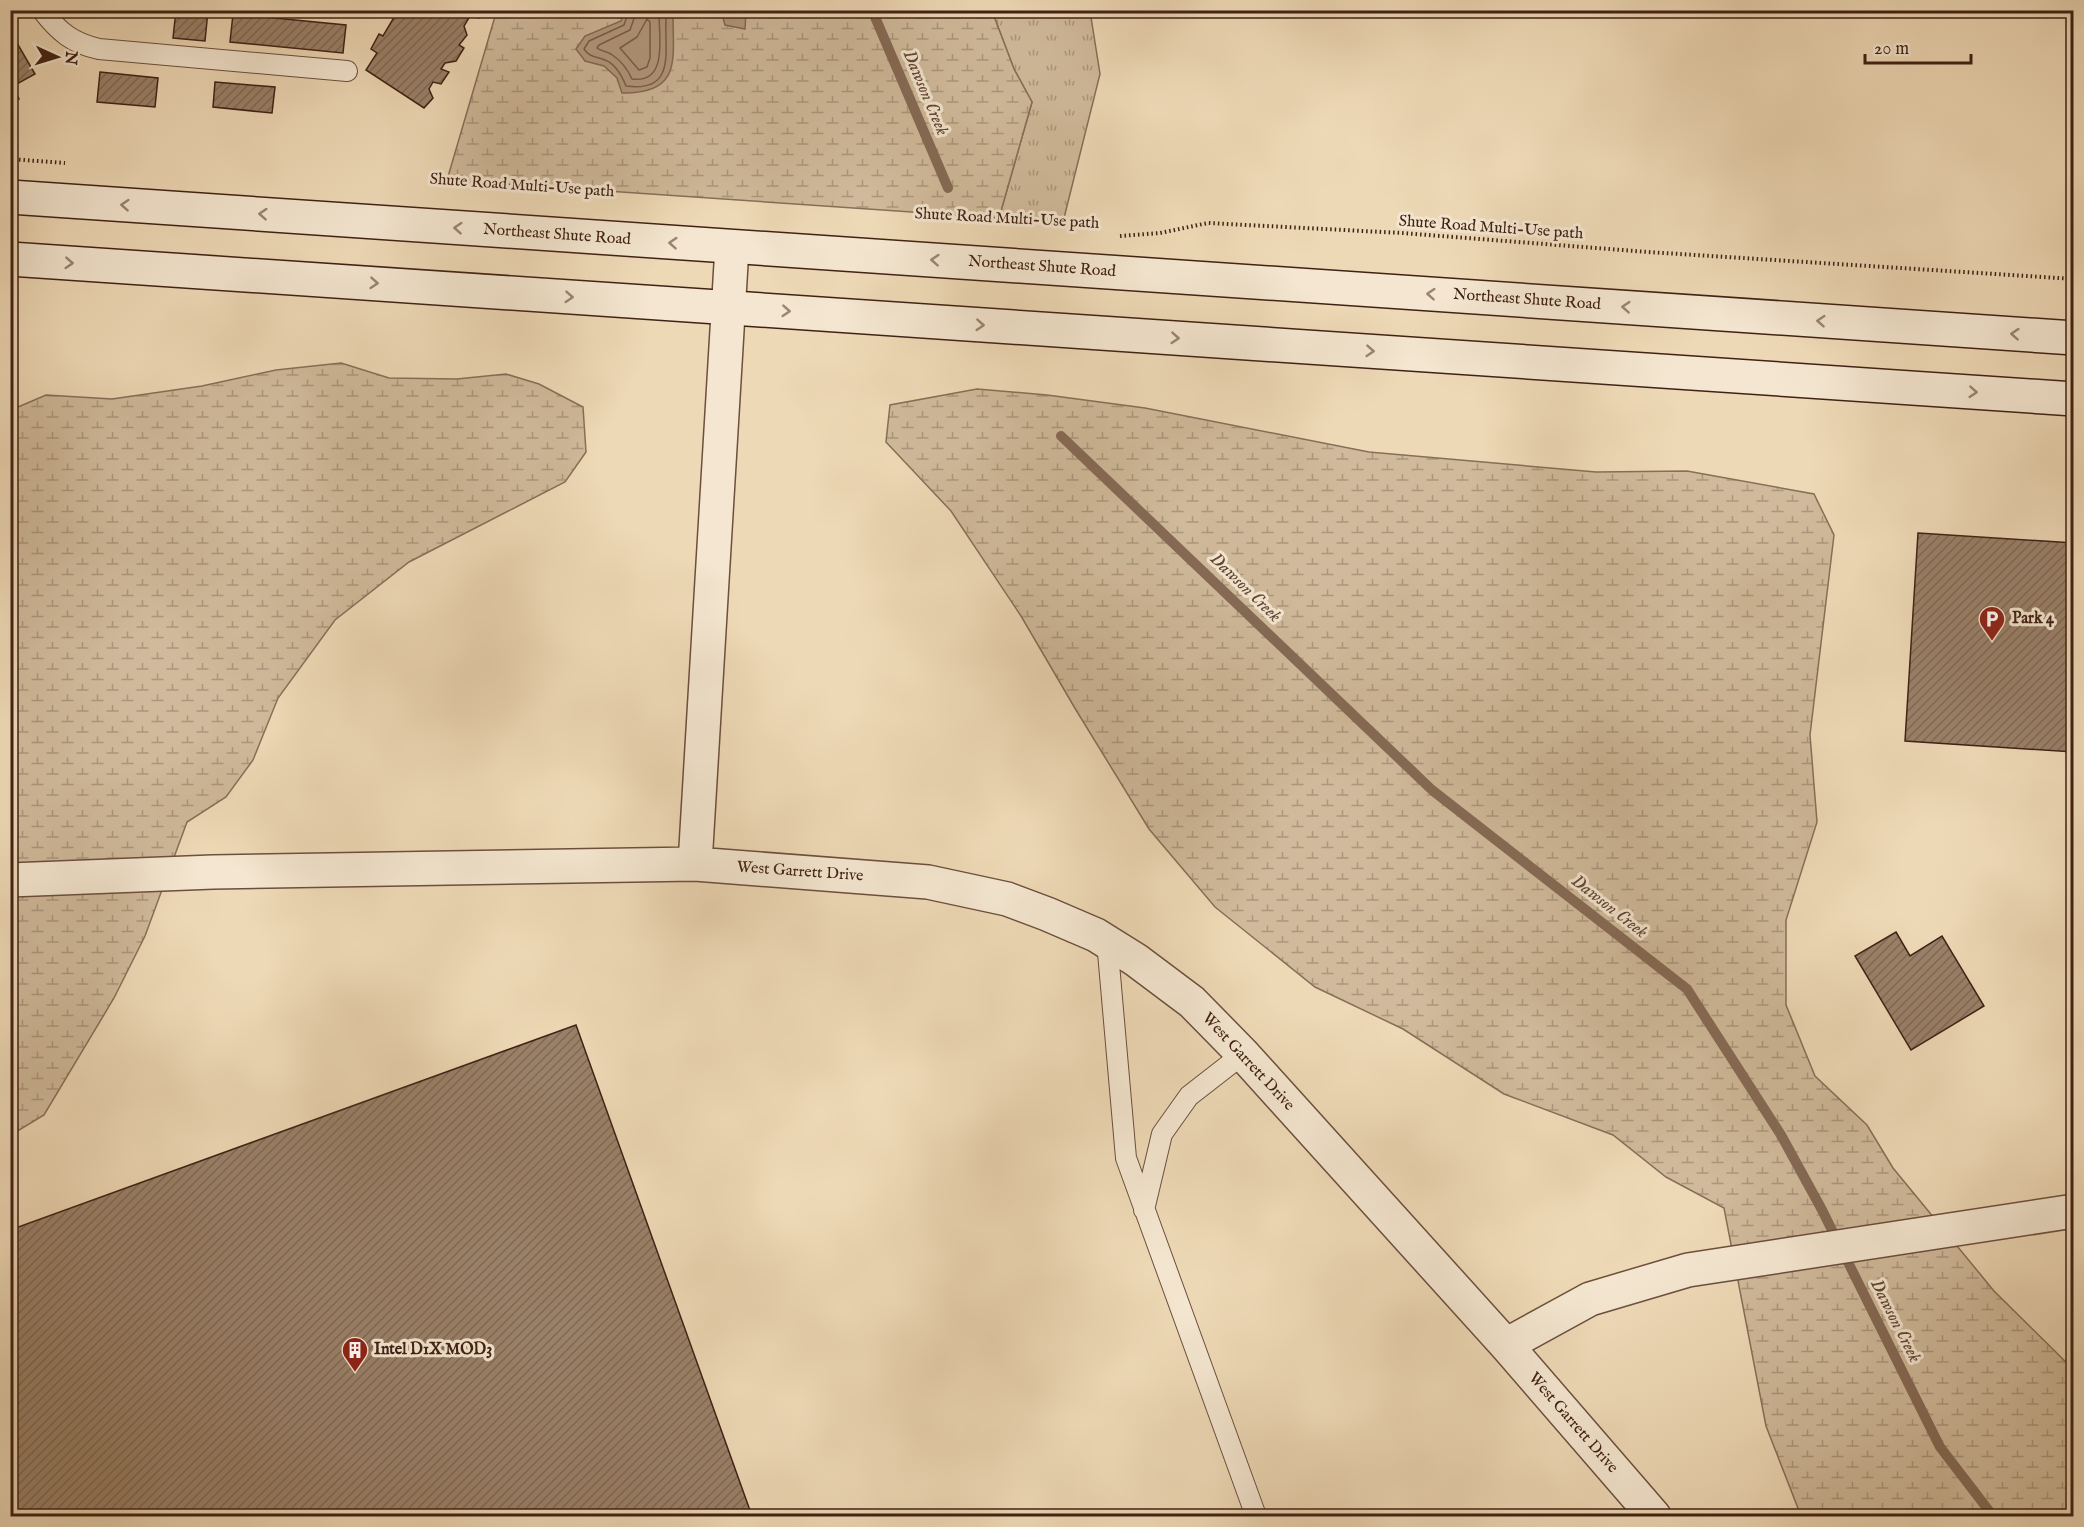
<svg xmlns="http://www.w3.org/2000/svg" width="2084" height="1527" viewBox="0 0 2084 1527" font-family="'IM FELL English',serif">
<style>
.grass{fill:url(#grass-tufts);stroke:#886e58;stroke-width:1.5}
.wetland{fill:url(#wetland-marsh);stroke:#886e58;stroke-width:1.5}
.water{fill:#b39a7f;stroke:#856a55;stroke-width:1.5}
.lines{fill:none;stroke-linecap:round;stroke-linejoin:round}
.shore{stroke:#7a5e4a;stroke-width:1.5}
.stream{stroke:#856a55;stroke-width:10}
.building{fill:url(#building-hatch);stroke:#402115;stroke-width:1.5}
.lane-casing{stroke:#6c4f3d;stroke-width:22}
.street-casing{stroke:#6c4f3d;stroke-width:36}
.secondary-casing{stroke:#402115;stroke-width:36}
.path{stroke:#402115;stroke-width:4;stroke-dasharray:1.5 3;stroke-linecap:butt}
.lane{stroke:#f4e6d0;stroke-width:20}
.street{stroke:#f4e6d0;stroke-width:33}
.secondary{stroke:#f4e6d0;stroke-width:33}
.oneway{stroke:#9a8472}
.labels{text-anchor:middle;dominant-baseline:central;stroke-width:6;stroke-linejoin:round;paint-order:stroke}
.street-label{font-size:16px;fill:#402115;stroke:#f4e6d0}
.poi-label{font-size:16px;font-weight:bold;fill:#402115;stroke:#f4e6d0;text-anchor:start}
.water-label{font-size:18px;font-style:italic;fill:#624535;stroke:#f4e6d0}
</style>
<defs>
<pattern id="grass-tufts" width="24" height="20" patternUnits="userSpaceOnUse" patternTransform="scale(1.5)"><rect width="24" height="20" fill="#d0ba9b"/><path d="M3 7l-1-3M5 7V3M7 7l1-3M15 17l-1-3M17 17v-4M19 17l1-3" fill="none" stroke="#aa977d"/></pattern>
<pattern id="wetland-marsh" width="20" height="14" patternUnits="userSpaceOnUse" patternTransform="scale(1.5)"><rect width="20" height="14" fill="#d0ba9b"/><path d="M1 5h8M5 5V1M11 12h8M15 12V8" fill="none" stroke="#aa977d"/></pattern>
<pattern id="building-hatch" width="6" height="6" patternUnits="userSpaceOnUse" patternTransform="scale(1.5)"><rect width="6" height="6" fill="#9a8169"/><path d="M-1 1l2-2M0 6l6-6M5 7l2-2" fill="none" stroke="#7f6955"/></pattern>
</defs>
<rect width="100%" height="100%" fill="#eed9b6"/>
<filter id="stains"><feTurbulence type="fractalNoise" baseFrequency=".00333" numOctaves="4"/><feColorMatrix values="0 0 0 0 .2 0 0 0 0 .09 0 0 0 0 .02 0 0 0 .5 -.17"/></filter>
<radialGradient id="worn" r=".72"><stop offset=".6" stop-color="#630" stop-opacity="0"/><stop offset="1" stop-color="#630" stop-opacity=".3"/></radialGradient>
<!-- grass -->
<path class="grass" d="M 992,11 L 1090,11 L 1100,74 L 1063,222 L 999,218 L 1032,102 L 1014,69 Z"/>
<!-- wetland -->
<path class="wetland" d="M 500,11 L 992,11 L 1014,69 L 1032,102 L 999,218 L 447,180 L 496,13 Z
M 341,363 L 389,378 L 457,379 L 506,374 L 539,384 L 583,407 L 586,452 L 565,482 L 409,562 L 335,620 L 278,698 L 253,760 L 226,797 L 187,822 L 145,936 L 114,998 L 44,1115 L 11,1135 L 11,410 L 46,395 L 112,399 L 202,386 L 276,370 Z
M 977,389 L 1047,395 L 1145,408 L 1369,452 L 1596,472 L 1687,471 L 1814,494 L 1834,535 L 1810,735 L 1817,822 L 1786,920 L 1786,1005 L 1815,1076 L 1867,1125 L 1893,1168 L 1994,1291 L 2073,1369 L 2073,1516 L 1801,1516 L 1766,1426 L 1724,1208 L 1666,1177 L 1613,1135 L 1504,1094 L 1403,1029 L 1315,987 L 1215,907 L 1149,829 L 1076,710 L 1021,616 L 951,511 L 886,442 L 890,405 Z"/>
<!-- water -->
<path class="water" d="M 624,11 L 675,11 L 673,14 C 673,60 682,94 622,93 L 617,78 L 604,66 L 585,61 L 576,49 L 585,36 L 621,21 Z
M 721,11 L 746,11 L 745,29 L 725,25 Z"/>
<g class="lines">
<!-- shore -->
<path class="shore" d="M 629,10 L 624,25 L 589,41 L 584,49 C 590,58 596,56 605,60 C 616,64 622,76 626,86 C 682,94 661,41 667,10
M 637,10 L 630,30 L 599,45 L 597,48 C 601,51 606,51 611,54 C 620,60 628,70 632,79 C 670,84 658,33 659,10
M 647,19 L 650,22 L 650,58 L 647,67 L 639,70 L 620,48 L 637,37 Z"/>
<!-- stream -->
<path class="stream" d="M 872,10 L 948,188
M 1061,436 L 1432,790 L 1687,989 L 1781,1135 L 1821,1208 L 1940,1447 L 1993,1516"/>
</g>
<!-- building -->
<path class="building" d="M 176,10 L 208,11 L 205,41 L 173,38 Z
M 394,10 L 484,10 L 479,18 L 470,16 L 464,26 L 467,35 L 459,45 L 464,48 L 456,61 L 445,63 L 441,69 L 449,72 L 441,84 L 433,82 L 429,89 L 433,98 L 424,108 L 366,70 L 377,53 L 371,49 L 379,34 L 383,36 L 396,14 L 393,12 Z
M 233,14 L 346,25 L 343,53 L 230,42 Z
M 10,31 L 35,74 L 13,86 L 19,99 L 10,104 Z
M 100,72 L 158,78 L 155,107 L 97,102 Z
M 215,82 L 275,87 L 272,113 L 213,107 Z
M 1918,533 L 2074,543 L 2074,752 L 1905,741 Z
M 1896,932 L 1910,956 L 1942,936 L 1984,1006 L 1911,1050 L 1855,956 Z
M 576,1025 L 752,1516 L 10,1516 L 10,1230 Z"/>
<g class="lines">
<!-- lane casing -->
<g class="lane-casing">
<path id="lane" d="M 42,10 C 59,32 72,43 99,49 L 347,71
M 1107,941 L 1126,1158 L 1256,1516
M 1144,1210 L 1162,1134 L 1189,1096 L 1243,1054"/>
</g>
<!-- street casing -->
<g class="street-casing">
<path id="street" d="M 695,864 L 732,247
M 10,880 L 213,872 L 695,864 L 928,882 L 1007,899 L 1047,914 L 1096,935 L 1136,960 L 1192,1002 L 1243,1054 L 1506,1345 L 1654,1516
M 1506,1345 L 1590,1299 L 1688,1270 L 2074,1211"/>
</g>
<!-- secondary casing -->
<g class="secondary-casing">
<path id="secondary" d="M 10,197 L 2074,338
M 10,259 L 2074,399"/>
</g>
<!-- path -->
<path class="path" d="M 10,159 L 65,163
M 1120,236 L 1160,233 L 1208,223 L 1402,233 L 1648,252 L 2074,279"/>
<!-- lane -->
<use href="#lane" class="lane"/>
<!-- street -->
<use href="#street" class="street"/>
<!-- secondary -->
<use href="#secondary" class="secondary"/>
</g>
<!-- one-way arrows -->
<defs><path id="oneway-chevron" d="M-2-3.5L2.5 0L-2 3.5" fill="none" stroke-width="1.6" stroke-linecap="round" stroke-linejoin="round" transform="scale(1.5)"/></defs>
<g class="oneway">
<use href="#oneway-chevron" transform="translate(125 205) rotate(-176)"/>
<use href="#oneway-chevron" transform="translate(263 214) rotate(-176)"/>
<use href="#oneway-chevron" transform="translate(458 228) rotate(-176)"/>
<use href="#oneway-chevron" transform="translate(673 243) rotate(-176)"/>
<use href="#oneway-chevron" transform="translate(935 260) rotate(-176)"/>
<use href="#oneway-chevron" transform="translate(69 263) rotate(4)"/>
<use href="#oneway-chevron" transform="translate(374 283) rotate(4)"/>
<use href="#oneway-chevron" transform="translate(1431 294) rotate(-176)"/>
<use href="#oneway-chevron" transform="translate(569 297) rotate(4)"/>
<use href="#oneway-chevron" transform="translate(1626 307) rotate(-176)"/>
<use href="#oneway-chevron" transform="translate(786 311) rotate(4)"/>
<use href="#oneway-chevron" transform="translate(1821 321) rotate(-176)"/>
<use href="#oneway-chevron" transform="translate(980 325) rotate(4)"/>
<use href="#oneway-chevron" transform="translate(2015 334) rotate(-176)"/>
<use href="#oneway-chevron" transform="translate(1175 338) rotate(4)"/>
<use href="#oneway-chevron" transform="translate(1370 351) rotate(4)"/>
<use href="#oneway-chevron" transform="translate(1973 392) rotate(4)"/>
</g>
<!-- icons -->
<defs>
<g id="parking-pin" transform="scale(1.35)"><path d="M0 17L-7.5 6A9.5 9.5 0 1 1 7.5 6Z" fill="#8f2418" stroke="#f4e6d0"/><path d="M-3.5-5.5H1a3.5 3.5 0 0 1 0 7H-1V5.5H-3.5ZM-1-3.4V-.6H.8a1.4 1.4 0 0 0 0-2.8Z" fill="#fff"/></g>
<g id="building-pin" transform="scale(1.35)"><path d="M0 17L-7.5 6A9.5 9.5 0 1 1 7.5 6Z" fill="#8f2418" stroke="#f4e6d0"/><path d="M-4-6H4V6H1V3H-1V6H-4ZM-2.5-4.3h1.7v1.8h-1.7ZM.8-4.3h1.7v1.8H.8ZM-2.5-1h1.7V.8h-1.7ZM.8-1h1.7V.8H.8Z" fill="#fff"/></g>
</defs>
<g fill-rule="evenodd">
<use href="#parking-pin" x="1992" y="619"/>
<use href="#building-pin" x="355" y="1350"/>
</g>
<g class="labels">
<!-- street labels -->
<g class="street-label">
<text transform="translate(522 186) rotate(4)">Shute Road Multi-Use path</text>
<text transform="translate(1007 219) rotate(3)">Shute Road Multi-Use path</text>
<text transform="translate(1491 228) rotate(4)">Shute Road Multi-Use path</text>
<text transform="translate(557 235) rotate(4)">Northeast Shute Road</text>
<text transform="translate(1042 267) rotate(4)">Northeast Shute Road</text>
<text transform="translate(1527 300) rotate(4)">Northeast Shute Road</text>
<text transform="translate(800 872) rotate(4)">West Garrett Drive</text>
<text transform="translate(1248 1062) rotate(47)">West Garrett Drive</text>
<text transform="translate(1573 1423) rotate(49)">West Garrett Drive</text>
</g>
<!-- poi labels -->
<g class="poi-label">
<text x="2012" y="619">Park 4</text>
<text x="374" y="1350">Intel D1X MOD3</text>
</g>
<!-- water labels -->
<g class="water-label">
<text transform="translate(925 93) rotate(67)">Dawson Creek</text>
<text transform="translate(1245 588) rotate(44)">Dawson Creek</text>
<text transform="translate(1609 907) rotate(38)">Dawson Creek</text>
<text transform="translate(1895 1321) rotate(63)">Dawson Creek</text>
</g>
</g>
<!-- margin -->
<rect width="2084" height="1527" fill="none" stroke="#eed9b6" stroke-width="36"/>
<rect x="12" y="12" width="2060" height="1503" fill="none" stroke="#402115" stroke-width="3"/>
<rect x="18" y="18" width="2048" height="1491" fill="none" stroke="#402115" stroke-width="1.5"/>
<!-- north arrow -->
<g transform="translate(57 57) rotate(94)" stroke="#f4e6d0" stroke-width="4.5" paint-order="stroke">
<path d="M0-4.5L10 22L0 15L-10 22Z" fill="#402115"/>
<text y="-9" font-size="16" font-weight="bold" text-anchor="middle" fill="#402115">N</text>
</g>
<!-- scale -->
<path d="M1865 54v9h106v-9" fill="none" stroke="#402115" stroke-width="3"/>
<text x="1874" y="54" font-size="18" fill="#402115" stroke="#f4e6d0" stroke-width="4.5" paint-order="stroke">20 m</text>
<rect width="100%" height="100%" filter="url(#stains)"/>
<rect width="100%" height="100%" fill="url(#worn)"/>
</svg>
